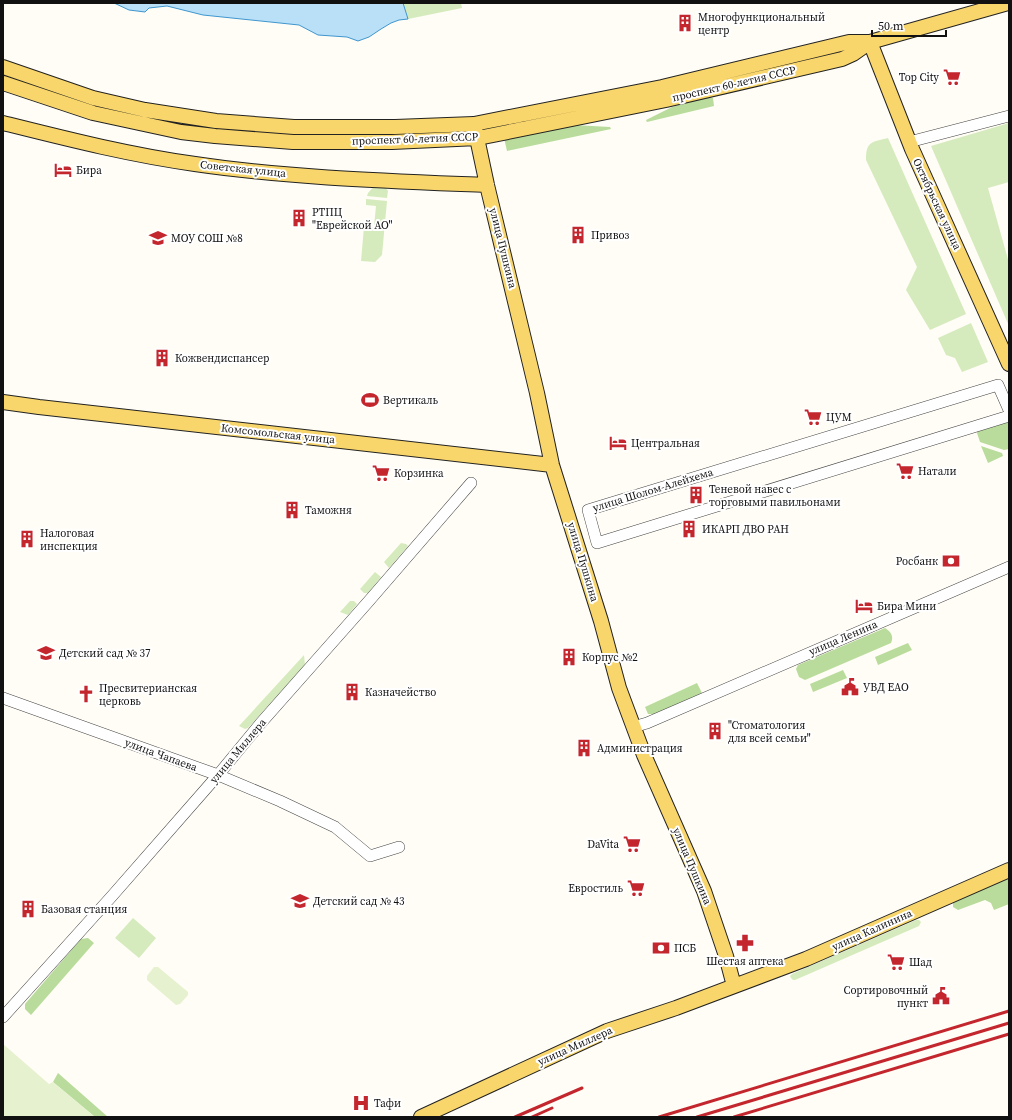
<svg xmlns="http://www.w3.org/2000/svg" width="1012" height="1120" viewBox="0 0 1012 1120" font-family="'Source Serif 4',serif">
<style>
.green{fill:#d5ebbd}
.forest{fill:#b9dc9c}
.pitch{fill:#e6f2cf}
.water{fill:#b9e0f7;stroke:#3f96cf}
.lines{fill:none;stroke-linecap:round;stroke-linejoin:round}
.minor-casing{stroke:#444;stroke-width:12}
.major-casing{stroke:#222;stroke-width:16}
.minor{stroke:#fff;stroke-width:11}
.major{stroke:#f9d66b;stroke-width:14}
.rail{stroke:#c4262e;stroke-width:3}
.labels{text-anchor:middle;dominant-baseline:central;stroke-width:4;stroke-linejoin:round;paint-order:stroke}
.poi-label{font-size:11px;fill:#111;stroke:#fff;text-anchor:start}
.street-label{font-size:11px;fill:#111;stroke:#fff}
</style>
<rect width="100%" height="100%" fill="#fffdf5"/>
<!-- green -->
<path class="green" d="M 403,3 L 461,3 L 462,8 L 408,19 Z
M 1009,123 L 1009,182 L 988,188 L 1009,263 L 1009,326 L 931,146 Z
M 888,138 L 966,314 L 930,330 L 906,290 L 917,267 L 866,160 C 866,141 872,142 888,138 Z
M 376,184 L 384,185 L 388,191 L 387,198 L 367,196 L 368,193 Z
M 366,199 L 387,201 L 382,255 L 375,262 L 361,261 L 364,227 L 374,227 L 376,206 L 366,205 Z
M 971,323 L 988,362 L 962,372 L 955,358 L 946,355 L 938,338 Z
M 401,543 L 406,544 L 408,546 L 389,568 L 384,562 Z
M 375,572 L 381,577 L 368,593 L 364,593 L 360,589 Z
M 350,601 L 354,601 L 357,604 L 348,615 L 340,612 Z
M 304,655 L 305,665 L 248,728 L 245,729 L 239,726 Z
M 133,918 L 156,938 L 139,958 L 115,938 Z
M 916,920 L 919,920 L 921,922 L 919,926 L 795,980 L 793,980 L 791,978 L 790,976 L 792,974 Z"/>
<!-- forest -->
<path class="forest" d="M 707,97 L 713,98 L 714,106 L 647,122 L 646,120 L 672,107 Z
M 574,125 L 610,127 L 611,129 L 507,151 L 504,138 Z
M 1009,421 L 1009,449 L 1004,450 L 980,442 L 976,430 Z
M 981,446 L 1002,453 L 1003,456 L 988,463 Z
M 885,628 C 891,632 894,636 891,643 L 805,680 L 799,677 L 796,669 L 798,665 Z
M 908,643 L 912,650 L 878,665 L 875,657 Z
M 843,670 L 847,678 L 813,692 L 810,684 Z
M 697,683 L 702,693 L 656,714 L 648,714 L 645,707 Z
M 1009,877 L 1009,904 L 994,910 L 991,903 L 985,900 L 958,910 L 953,907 L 953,903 L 954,900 Z
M 88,938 L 94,943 L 31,1015 L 25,1009 L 25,1004 L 81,939 Z
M 58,1073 L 108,1117 L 95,1117 L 53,1082 Z"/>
<!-- pitch -->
<path class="pitch" d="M 154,967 L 158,967 L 188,992 L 188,995 L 180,1004 L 176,1005 L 147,980 L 147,976 Z
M 3,1044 L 49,1084 L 53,1082 L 95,1117 L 3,1117 Z"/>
<!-- water -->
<path class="water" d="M 114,3 L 403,3 L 408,19 L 399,20 L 391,23 L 381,29 L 369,37 L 358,41 L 347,37 L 318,35 L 299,25 L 203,15 L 167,6 L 149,8 L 145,12 L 129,10 Z"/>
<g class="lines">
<!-- minor casing -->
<g class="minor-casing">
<path id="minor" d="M 909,142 L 1009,116
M 1009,410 L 998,385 L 588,510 L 597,543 L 1009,416
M 3,698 L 218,775 L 280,801 L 335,827 L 370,856 L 399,847
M 633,727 L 647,723 L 1009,567
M 3,1017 L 112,896 L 218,775 L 260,724 L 368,602 L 471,483"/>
</g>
<!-- major casing -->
<g class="major-casing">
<path id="major" d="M 870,42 L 912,149 L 1009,364
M 3,67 L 93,98 L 145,110 L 216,121 L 294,127 L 395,127 L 474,124 L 662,87 L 849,42 L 870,42 L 1008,3
M 3,83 L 93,113 L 181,132 L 215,136 L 293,142 L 392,142 L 478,138 L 666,100 L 842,59 L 853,54 L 870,42
M 3,123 C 67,139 130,155 195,164 C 291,178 390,181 487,185
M 474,124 L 487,185 L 537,393 L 552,465 L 601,621 L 619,688 L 644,755 L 704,891 L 726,956 L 734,986
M 3,402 L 39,407 L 552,465
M 421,1117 L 607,1031 L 676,1008 L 806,959 L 1009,870"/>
</g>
<!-- minor -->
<use href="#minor" class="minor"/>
<!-- major -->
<use href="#major" class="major"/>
<!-- rail -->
<path class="rail" d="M 515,1117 L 582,1088
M 532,1117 L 552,1108
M 659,1117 L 1009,1011
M 697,1117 L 1009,1023
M 734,1117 L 1009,1034"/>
</g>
<!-- icons -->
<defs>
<g id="building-bare" transform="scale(1.38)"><path d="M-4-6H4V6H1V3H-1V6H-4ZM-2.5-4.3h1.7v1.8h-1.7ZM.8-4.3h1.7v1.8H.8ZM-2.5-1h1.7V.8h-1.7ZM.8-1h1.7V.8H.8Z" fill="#c4262e" stroke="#fff" stroke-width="2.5" paint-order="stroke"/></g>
<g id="supermarket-bare" transform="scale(1.38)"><path d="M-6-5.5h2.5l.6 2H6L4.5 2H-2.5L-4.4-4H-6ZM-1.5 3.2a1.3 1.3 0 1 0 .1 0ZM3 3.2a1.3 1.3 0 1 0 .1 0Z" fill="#c4262e" stroke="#fff" stroke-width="2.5" paint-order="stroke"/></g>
<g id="hotel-bare" transform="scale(1.38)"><path d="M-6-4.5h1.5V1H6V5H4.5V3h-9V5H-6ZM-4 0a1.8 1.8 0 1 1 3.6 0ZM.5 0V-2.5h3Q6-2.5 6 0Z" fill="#c4262e" stroke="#fff" stroke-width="2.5" paint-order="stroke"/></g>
<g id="school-bare" transform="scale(1.38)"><path d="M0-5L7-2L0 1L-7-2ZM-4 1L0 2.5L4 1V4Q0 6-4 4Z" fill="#c4262e" stroke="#fff" stroke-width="2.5" paint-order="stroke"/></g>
<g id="stadium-bare" transform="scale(1.38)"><path d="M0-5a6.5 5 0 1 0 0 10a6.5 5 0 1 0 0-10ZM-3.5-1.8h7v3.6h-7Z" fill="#c4262e" stroke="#fff" stroke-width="2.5" paint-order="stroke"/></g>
<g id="bank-bare" transform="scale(1.38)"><path d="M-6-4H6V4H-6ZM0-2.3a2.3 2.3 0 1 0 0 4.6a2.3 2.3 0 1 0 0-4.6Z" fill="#c4262e" stroke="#fff" stroke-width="2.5" paint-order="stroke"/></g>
<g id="civic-bare" transform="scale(1.38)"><path d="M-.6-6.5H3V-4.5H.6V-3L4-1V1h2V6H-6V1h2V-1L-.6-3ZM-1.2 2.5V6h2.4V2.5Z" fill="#c4262e" stroke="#fff" stroke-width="2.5" paint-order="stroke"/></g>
<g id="church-bare" transform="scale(1.38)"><path d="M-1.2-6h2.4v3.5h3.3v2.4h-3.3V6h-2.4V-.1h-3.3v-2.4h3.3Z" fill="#c4262e" stroke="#fff" stroke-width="2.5" paint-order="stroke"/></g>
<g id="pharmacy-bare" transform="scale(1.38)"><path d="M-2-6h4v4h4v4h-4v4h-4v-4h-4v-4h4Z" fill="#c4262e" stroke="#fff" stroke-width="2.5" paint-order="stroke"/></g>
<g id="hospital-bare" transform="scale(1.38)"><path d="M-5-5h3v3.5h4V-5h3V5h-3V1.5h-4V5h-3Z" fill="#c4262e" stroke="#fff" stroke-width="2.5" paint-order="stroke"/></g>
</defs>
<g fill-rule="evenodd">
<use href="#building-bare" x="685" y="23"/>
<use href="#supermarket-bare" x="952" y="77"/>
<use href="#hotel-bare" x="63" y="170"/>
<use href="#building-bare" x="299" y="218"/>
<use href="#building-bare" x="578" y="235"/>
<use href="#school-bare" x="158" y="238"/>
<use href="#building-bare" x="162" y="358"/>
<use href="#stadium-bare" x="370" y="400"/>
<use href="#supermarket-bare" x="813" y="417"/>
<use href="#hotel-bare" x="618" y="443"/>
<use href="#supermarket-bare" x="905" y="471"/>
<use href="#supermarket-bare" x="381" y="473"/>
<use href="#building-bare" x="696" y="495"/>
<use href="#building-bare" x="292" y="510"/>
<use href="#building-bare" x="689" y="529"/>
<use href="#building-bare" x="27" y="539"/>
<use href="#bank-bare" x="951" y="561"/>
<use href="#hotel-bare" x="864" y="606"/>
<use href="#school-bare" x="46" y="653"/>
<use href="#building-bare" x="569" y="657"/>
<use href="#civic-bare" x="850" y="687"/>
<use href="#building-bare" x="352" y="692"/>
<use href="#church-bare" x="86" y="694"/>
<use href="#building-bare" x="715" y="731"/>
<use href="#building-bare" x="584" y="748"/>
<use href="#supermarket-bare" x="632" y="844"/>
<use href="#supermarket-bare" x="636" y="888"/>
<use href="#school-bare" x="300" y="901"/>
<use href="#building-bare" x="28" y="909"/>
<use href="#pharmacy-bare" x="745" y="943"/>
<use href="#bank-bare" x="661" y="948"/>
<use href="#supermarket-bare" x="896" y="962"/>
<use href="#civic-bare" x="941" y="996"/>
<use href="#hospital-bare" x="361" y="1103"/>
</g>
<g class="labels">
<!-- poi labels -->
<g class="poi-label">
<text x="698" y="17">Многофункциональный<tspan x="698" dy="13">центр</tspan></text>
<text x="939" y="77" text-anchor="end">Top City</text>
<text x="76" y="170">Бира</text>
<text x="312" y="212">РТПЦ<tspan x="312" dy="13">"Еврейской АО"</tspan></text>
<text x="591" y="235">Привоз</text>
<text x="171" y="238">МОУ СОШ №8</text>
<text x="175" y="358">Кожвендиспансер</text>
<text x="383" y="400">Вертикаль</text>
<text x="826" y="417">ЦУМ</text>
<text x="631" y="443">Центральная</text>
<text x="918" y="471">Натали</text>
<text x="394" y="473">Корзинка</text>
<text x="709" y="489">Теневой навес с<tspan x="709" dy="13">торговыми павильонами</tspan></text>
<text x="305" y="510">Таможня</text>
<text x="702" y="529">ИКАРП ДВО РАН</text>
<text x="40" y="533">Налоговая<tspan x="40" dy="13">инспекция</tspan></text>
<text x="938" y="561" text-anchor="end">Росбанк</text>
<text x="877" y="606">Бира Мини</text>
<text x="59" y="653">Детский сад № 37</text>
<text x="582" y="657">Корпус №2</text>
<text x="863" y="687">УВД ЕАО</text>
<text x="99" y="688">Пресвитерианская<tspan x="99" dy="13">церковь</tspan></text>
<text x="365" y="692">Казначейство</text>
<text x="728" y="725">"Стоматология<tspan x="728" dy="13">для всей семьи"</tspan></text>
<text x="597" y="748">Администрация</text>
<text x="619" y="844" text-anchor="end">DaVita</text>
<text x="623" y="888" text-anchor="end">Евростиль</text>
<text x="313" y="901">Детский сад № 43</text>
<text x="41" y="909">Базовая станция</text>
<text x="674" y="948">ПСБ</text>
<text x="745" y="961" text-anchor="middle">Шестая аптека</text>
<text x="909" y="962">Шад</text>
<text x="928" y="990" text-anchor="end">Сортировочный<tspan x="928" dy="13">пункт</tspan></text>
<text x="374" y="1103">Тафи</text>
</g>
<!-- street labels -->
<g class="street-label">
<text transform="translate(734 84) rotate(-13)">проспект 60-летия СССР</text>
<text transform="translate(415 139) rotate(-2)">проспект 60-летия СССР</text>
<text transform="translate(243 169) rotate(6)">Советская улица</text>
<text transform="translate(937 204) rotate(65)">Октябрьская улица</text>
<text transform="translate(503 248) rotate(76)">улица Пушкина</text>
<text transform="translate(278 434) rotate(6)">Комсомольская улица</text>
<text transform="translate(653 490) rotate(-17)">улица Шолом-Алейхема</text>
<text transform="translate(583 562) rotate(73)">улица Пушкина</text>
<text transform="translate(843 638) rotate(-23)">улица Ленина</text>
<text transform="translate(238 751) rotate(-50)">улица Миллера</text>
<text transform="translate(161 755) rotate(20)">улица Чапаева</text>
<text transform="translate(692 866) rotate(67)">улица Пушкина</text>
<text transform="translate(872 930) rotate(-24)">улица Калинина</text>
<text transform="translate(575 1046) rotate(-24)">улица Миллера</text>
</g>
</g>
<!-- border -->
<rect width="1012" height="1120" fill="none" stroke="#111111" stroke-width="8"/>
<!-- scale -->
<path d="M872 30v6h74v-6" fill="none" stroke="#111111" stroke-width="2"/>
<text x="878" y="30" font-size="12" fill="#111111" stroke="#ffffff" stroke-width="3" paint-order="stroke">50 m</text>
</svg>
